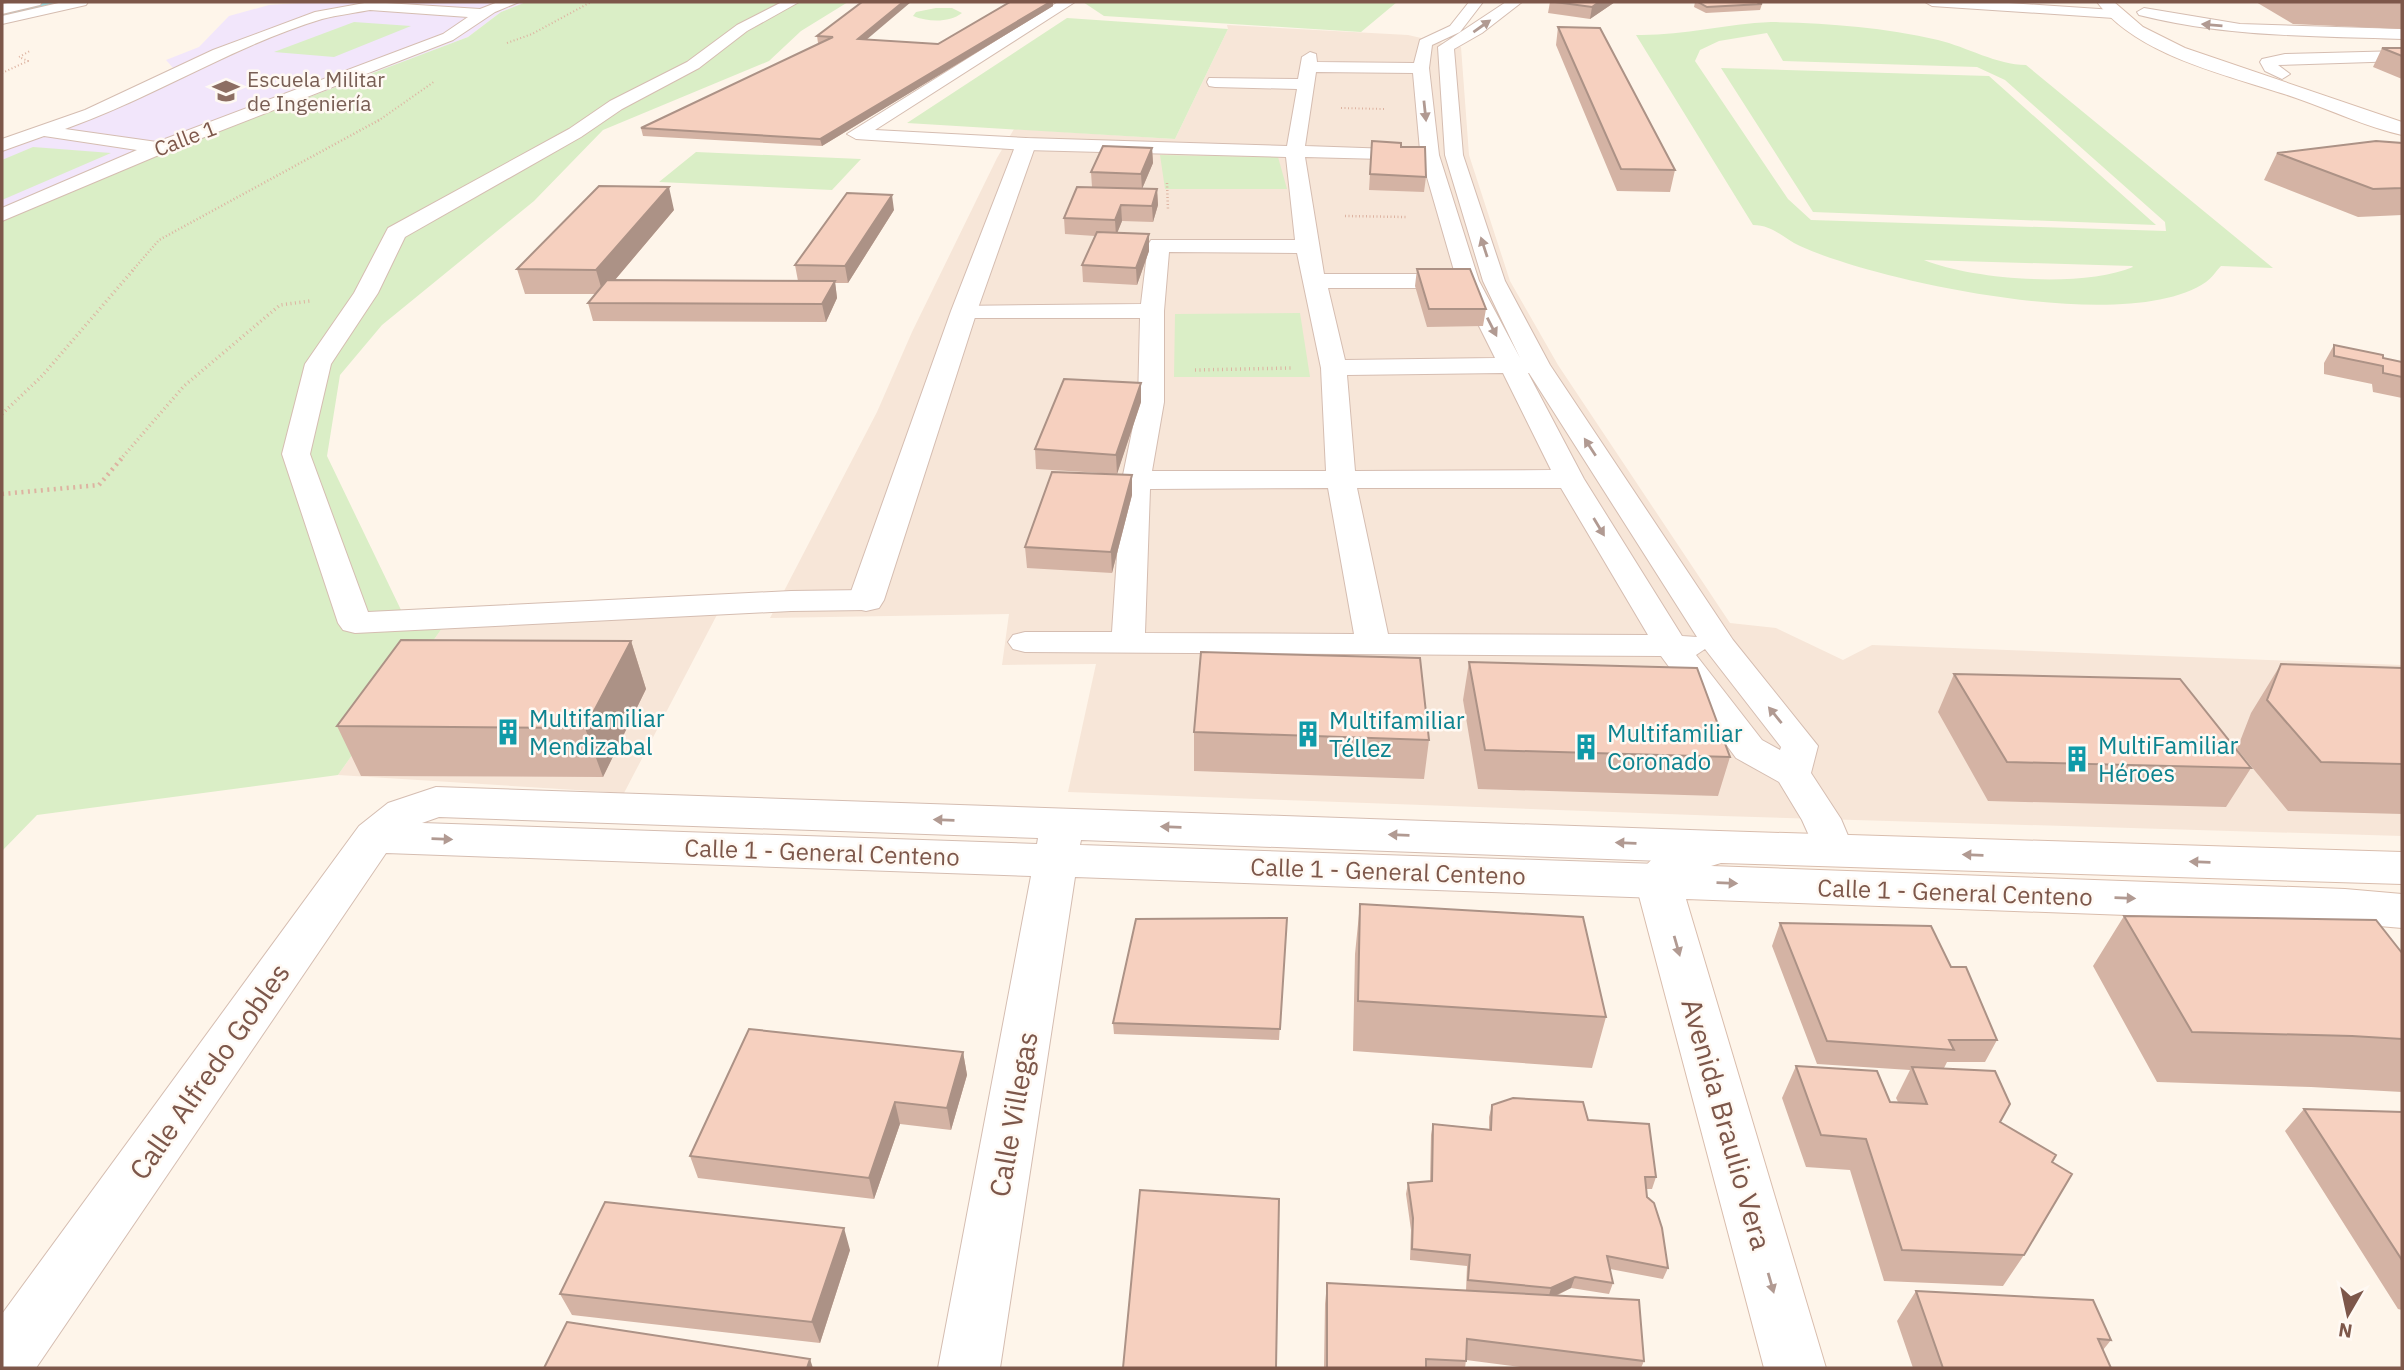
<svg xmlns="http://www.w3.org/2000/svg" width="2404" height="1370" viewBox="0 0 2404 1370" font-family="'IBM Plex Sans',sans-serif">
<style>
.residential{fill:#f7e6d8}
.education{fill:#f2e6fb}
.green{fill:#daeec6;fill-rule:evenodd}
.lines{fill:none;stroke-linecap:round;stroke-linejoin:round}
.stream{fill:#a1dade;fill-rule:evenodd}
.service-casing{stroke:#d5bdb1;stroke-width:2}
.minor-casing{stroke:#d5bdb1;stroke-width:2}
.tertiary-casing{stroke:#d5bdb1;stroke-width:2}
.secondary-casing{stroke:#d9bdad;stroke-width:2}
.path-far3{stroke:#ddb3a1;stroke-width:2;stroke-dasharray:1 2.5;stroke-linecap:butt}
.path-far2{stroke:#ddb3a1;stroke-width:2.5;stroke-dasharray:1 2.5;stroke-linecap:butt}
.path-far1{stroke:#ddb3a1;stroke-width:3.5;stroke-dasharray:1 3.5;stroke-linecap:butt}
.path{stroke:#ddb3a1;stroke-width:4.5;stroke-dasharray:2 4.5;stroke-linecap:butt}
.service{fill:#fff;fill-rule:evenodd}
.minor{fill:#fff;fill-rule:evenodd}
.tertiary{fill:#fff;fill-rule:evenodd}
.secondary{fill:#fff;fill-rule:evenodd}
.wall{fill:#d4b3a4}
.shaded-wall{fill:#ac9286}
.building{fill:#f6d0bf;stroke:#ac9286;stroke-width:2}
.oneway{fill:#b19a92}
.labels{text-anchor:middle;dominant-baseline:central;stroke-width:5;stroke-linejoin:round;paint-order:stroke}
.far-education-label{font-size:21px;fill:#785e54;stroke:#fff9f3;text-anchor:start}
.far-street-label{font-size:21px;fill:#7d574a;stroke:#fff9f3}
.culture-label{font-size:24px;fill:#0d838f;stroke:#fff9f3;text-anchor:start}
.street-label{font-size:24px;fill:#7d574a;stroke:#fff9f3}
.near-street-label{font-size:28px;fill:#7d574a;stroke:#fff9f3}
</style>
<rect width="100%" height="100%" fill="#fef5ea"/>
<!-- residential -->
<path class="residential" d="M 1227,25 L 1408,35 L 1461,47 L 1469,155 L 1510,281 L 1558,365 L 1730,623 L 1776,628 L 1843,660 L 1872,645 L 2402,665 L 2402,836 L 1722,816 L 1068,792 L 1096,664 L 1002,665 L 1009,614 L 770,618 L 877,412 L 912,332 L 997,158 L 1014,129 L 1175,139 L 1228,29 Z
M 720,609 L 624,793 L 338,775 L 445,624 Z"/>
<!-- education -->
<path class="education" d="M 314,2 L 526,2 L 501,12 L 468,37 L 164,152 L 2,221 L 2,140 L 82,113 L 174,69 L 166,60 L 199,47 L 229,16 L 269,5 Z"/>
<!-- green -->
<path class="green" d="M 526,2 L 848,2 L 801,31 L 769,61 L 603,130 L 534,201 L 382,325 L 340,375 L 327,456 L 401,610 L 445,624 L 338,775 L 37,815 L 2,851 L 2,221 L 164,152 L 468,37 L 501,12 Z
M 1083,2 L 1397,2 L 1361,32 L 1104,16 Z
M 936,8 L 952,8 L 962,13 C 949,23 928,22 913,16 L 916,12 Z
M 1067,18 L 1228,29 L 1175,139 L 907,123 Z
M 354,22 L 411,26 L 334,57 L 274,52 Z
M 1771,22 C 1827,23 1883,27 1938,40 C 1967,47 1997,65 2026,65 L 2273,268 L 2221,266 C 2216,271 2212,278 2206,282 C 2134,332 1920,288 1840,261 C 1827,257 1813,252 1800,246 C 1783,238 1773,225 1753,225 L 1636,35 C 1681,36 1725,24 1771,22 ZM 1767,33 L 1783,61 L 1977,67 L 2005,80 L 2165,222 L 2166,231 L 1811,220 L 1788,199 L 1695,61 L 1700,50 L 1719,41 ZM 1924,260 L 2132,266 L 2133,267 C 2083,288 1974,280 1924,260 Z
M 1721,68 L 1989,76 L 2156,225 L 1813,212 Z
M 33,147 L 111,153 L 2,200 L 2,160 Z
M 696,152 L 861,159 L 832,190 L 659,182 Z
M 1160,155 L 1278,157 L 1287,189 L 1165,189 Z
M 1300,313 L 1310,377 L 1174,377 L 1175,314 Z"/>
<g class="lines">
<!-- stream -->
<path class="stream" d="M 47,2 L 60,2 L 2,16 L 2,12 Z"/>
<!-- service casing -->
<g class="service-casing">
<path id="service" d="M 63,2 L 88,2 L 86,5 L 2,24 L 2,16 Z
M 370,2 L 480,9 L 498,2 L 519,2 L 495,12 L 453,40 L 166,152 L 2,221 L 2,208 L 137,150 L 44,136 L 2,151 L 2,139 L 85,110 L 213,50 L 315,12 ZM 370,10 L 468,17 L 443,34 L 157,142 L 65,129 C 153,98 233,46 322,19 C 338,15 354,13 370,10 Z
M 782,2 L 799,2 L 747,31 L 699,68 L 622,109 L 581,137 L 405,237 L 378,293 L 331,364 L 310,454 L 368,612 L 791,591 L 866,590 L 877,593 L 882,600 L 877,607 L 866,610 L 791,611 L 355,633 L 343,630 L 338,623 L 282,454 L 305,364 L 354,293 L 388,228 L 569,129 L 610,101 L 687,62 L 737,25 Z
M 1058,2 L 1075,2 L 875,130 L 1026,138 L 1287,146 L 1297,89 L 1215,87 L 1209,86 L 1207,82 L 1209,78 L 1298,79 L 1302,57 L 1310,52 L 1316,54 L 1317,62 L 1414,63 L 1420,40 L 1450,26 L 1469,2 L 1483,2 L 1460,32 L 1432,45 L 1429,68 L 1439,155 L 1479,281 L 1520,358 L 1483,281 L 1445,155 L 1438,47 L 1506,2 L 1522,2 L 1482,33 L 1454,49 L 1463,155 L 1505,281 L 1550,365 L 1733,640 L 1818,746 L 1811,773 L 1841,819 L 1854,850 L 1848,860 L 1834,864 L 1820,860 L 1802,820 L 1779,782 L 1736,758 L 1661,656 L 1025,652 L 1013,649 L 1008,642 L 1013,635 L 1025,632 L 1112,632 L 1122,480 L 1138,402 L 1140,318 L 964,318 L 956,316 L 952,311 L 956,306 L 1141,304 L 1148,245 L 1151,240 L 1295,240 L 1286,157 L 1026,150 L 856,139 L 847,134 ZM 1316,72 L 1413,73 L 1420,150 L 1305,146 ZM 1305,157 L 1422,160 L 1455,274 L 1324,274 ZM 1169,252 L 1297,253 L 1321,368 L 1326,471 L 1152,471 L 1164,402 L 1164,311 ZM 1328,288 L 1460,288 L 1495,358 L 1345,360 ZM 1503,373 L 1551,470 L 1355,471 L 1347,375 ZM 1528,373 L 1529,373 L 1697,637 L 1682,636 L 1584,479 ZM 1328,488 L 1354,634 L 1145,633 L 1150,489 ZM 1357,488 L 1561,488 L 1648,635 L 1388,634 ZM 1705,649 L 1781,747 L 1780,750 L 1762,740 L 1696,655 Z
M 1925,2 L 1994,2 L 2114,10 L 2121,14 L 2114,18 L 1932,6 Z
M 2144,8 L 2240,24 L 2402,29 L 2402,39 C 2314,36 2225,37 2139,15 L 2137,12 Z
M 2402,51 L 2402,61 L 2278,65 L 2290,74 L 2282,79 L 2265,71 L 2260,62 L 2262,59 L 2285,54 Z"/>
</g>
<!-- minor casing -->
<g class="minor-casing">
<path id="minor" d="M 1026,138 L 1033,140 L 1036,144 L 977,311 L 884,600 L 879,608 L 866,611 L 853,608 L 848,600 L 951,311 L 1016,144 L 1019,140 Z
M 436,787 L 1719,831 L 1735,836 L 1741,847 L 1735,858 L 1719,863 L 1081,840 L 1080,845 L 1658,864 L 1674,869 L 1681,881 L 1674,893 L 1658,898 L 1075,877 L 1000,1368 L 938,1368 L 1031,876 L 386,853 L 36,1368 L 2,1368 L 2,1314 L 359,826 L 388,803 ZM 439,817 L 1038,838 L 1037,844 L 422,823 Z"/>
</g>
<!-- tertiary casing -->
<g class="tertiary-casing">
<path id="tertiary" d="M 13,2 L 42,2 L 40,5 L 2,14 L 2,4 Z"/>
</g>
<!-- secondary casing -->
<g class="secondary-casing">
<path id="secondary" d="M 2097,2 L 2114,2 L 2143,27 L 2185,48 L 2402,122 L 2402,135 C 2366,127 2331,110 2296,98 C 2233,76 2139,58 2097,2 Z
M 1719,831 L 2402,852 L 2402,884 L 1721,863 L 1711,866 L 2345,889 L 2402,894 L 2402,928 L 2345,923 L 1686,899 L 1826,1368 L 1764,1368 L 1635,881 C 1656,845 1682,842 1719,831 Z"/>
</g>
<!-- path-far3 -->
<path class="path-far3" d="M 507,43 L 532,34 L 591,2
M 2,73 L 28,61 L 19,57 L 30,51
M 1341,108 L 1385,109
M 378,121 L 435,81"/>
<!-- path-far2 -->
<path class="path-far2" d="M 1167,183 L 1168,210
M 1345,216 L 1406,217
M 132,271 L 159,240 L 381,119"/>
<!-- path-far1 -->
<path class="path-far1" d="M 1195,370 L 1291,368
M 2,414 L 42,376 L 134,269
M 120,460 L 184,386 L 280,305 L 310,301"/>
<!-- path -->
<path class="path" d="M 2,494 L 99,485 L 122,458"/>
<!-- service -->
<use href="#service" class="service"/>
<!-- minor -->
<use href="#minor" class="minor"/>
<!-- tertiary -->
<use href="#tertiary" class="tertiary"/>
<!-- secondary -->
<use href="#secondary" class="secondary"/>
</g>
<!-- wall -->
<path class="wall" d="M 1010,2 L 1058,2 L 1053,2 L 1053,6 L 822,146 L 643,136 L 641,128 L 821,43 L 818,43 L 817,36 L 938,44 Z
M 1550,2 L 1615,2 L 1590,19 L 1548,13 Z
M 1695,2 L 1757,2 L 1762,4 L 1760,10 L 1706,13 L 1694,7 Z
M 2256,2 L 2402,2 L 2402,29 L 2293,24 Z
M 1558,27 L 1675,170 L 1670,192 L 1617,191 L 1556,45 Z
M 2382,48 L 2402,48 L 2402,79 L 2373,67 Z
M 1372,141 L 1401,147 L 1426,177 L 1424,192 L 1369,190 Z
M 2402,143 L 2402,215 L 2358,217 L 2264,180 L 2277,153 Z
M 1152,148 L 1153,163 L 1142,189 L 1157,189 L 1158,205 L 1153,222 L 1122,221 L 1117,233 L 1149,251 L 1137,285 L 1083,282 L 1082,265 L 1095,236 L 1065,234 L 1064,218 L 1092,187 L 1091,172 Z
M 674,210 L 615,280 L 798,281 L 795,265 L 894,210 L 848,283 L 835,283 L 837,298 L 826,322 L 593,321 L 588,303 L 596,294 L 525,294 L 517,269 Z
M 1417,269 L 1486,309 L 1483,326 L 1427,327 L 1415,286 Z
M 2334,345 L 2383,358 L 2402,362 L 2402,398 L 2373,392 L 2372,384 L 2324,374 L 2324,363 Z
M 1141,383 L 1141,402 L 1117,474 L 1036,469 L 1035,449 Z
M 1132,475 L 1132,495 L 1112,573 L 1027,568 L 1025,547 Z
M 631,641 L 646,689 L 603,777 L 361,776 L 337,726 Z
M 1469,662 L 1730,757 L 1718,796 L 1478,789 L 1463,700 Z
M 2281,664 L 2402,668 L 2402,814 L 2288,811 L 2237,749 L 2251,713 Z
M 1954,674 L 2251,768 L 2226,807 L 1988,801 L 1938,712 Z
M 1194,732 L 1429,740 L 1424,779 L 1194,771 Z
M 1360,904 L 1606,1017 L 1592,1068 L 1353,1051 L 1355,954 Z
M 2124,916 L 2402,953 L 2402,1092 L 2311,1087 L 2157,1082 L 2093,966 Z
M 1287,918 L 1279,1040 L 1114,1034 L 1113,1023 Z
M 1780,923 L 1951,967 L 1997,1040 L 1985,1062 L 1947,1062 L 1944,1068 L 2000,1122 L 2052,1162 L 2024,1255 L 2003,1286 L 1884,1281 L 1850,1170 L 1806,1167 L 1782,1098 L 1796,1066 L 1890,1102 L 1898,1102 L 1896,1098 L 1910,1070 L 1817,1064 L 1772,946 Z
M 963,1052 L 967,1075 L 951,1130 L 900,1124 L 874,1199 L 698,1178 L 690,1156 Z
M 1492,1105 L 1588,1120 L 1656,1177 L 1652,1189 L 1646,1189 L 1647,1197 L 1668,1268 L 1663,1279 L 1610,1269 L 1613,1283 L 1609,1294 L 1571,1288 L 1556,1296 L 1644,1361 L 1641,1368 L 1528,1368 L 1466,1360 L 1465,1368 L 1324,1368 L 1325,1304 L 1327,1283 L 1466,1291 L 1467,1266 L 1410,1260 L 1411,1230 L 1406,1194 L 1408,1183 L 1430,1181 L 1431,1135 L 1433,1124 L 1489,1129 L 1489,1117 Z
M 2304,1109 L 2402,1112 L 2402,1310 L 2398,1309 L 2285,1131 Z
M 850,1250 L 820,1343 L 572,1315 L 560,1294 Z
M 1916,1291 L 2111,1340 L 2103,1350 L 2111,1368 L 1913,1368 L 1897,1321 Z"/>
<!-- shaded-wall -->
<path class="shaded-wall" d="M 903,2 L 911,2 L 859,46 L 858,39 Z
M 1050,2 L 1053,2 L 1053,6 L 822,146 L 820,139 Z
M 1599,2 L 1615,2 L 1590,19 L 1592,7 Z
M 1152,148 L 1153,163 L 1142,189 L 1141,174 Z
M 669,187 L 674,210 L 603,294 L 596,270 Z
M 1157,189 L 1158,205 L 1153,222 L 1152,206 Z
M 892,195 L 894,210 L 848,283 L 845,266 Z
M 1121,205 L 1122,221 L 1116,236 L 1115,220 Z
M 1149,234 L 1149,251 L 1137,285 L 1136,268 Z
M 835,281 L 837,298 L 826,322 L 822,304 Z
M 1141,383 L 1141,402 L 1117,474 L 1116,455 Z
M 1132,475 L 1132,495 L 1112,573 L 1111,552 Z
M 631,641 L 646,689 L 603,777 L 585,728 Z
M 963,1052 L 967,1075 L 951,1130 L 947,1108 Z
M 895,1102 L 900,1124 L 874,1199 L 869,1178 Z
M 844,1228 L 850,1250 L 820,1343 L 812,1322 Z
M 1575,1277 L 1571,1288 L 1548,1299 L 1551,1288 Z
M 810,1359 L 813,1368 L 807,1368 Z"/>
<!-- building -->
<path class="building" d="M 862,2 L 903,2 L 858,39 L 938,44 L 1010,2 L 1050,2 L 820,139 L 641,128 L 833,37 L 817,36 Z
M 1555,2 L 1599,2 L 1592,7 Z
M 1698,2 L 1757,2 L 1762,4 L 1707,7 Z
M 1558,27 L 1600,28 L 1675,170 L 1621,169 Z
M 2382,48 L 2402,48 L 2402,56 Z
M 1372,141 L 1401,143 L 1401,147 L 1425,147 L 1426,177 L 1370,174 Z
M 2376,141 L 2402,143 L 2402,188 L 2373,189 L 2277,153 Z
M 1103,146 L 1152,148 L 1141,174 L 1091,172 Z
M 599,186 L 669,187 L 596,270 L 517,269 Z
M 1077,187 L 1157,189 L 1152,206 L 1121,205 L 1115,220 L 1064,218 Z
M 847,193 L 892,195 L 845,266 L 795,265 Z
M 1097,232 L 1149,234 L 1136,268 L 1082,265 Z
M 1417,269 L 1470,269 L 1486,309 L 1429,309 Z
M 607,280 L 835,281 L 822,304 L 588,303 Z
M 2334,345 L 2383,355 L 2383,358 L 2402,362 L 2402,377 L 2383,373 L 2383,366 L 2334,356 Z
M 1064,379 L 1141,383 L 1116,455 L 1035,449 Z
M 1052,472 L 1132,475 L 1111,552 L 1025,547 Z
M 401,640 L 631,641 L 585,728 L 337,726 Z
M 1201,652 L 1420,658 L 1429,740 L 1194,732 Z
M 1469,662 L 1697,668 L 1730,757 L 1485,750 Z
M 2281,664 L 2402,668 L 2402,764 L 2321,762 L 2267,700 Z
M 1954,674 L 2180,679 L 2251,768 L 2007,762 Z
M 1360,904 L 1583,917 L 1606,1017 L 1358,1001 Z
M 2124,916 L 2376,920 L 2402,953 L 2402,1039 L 2352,1036 L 2192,1032 Z
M 1287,918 L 1280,1029 L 1113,1023 L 1136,919 Z
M 1780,923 L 1931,926 L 1951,967 L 1966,967 L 1997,1040 L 1949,1040 L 1954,1050 L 1827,1041 Z
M 749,1029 L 963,1052 L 947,1108 L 895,1102 L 869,1178 L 690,1156 Z
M 1796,1066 L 1877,1071 L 1890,1102 L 1927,1104 L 1912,1067 L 1995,1071 L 2010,1104 L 2000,1122 L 2056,1155 L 2052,1162 L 2072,1174 L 2024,1255 L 1902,1250 L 1866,1139 L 1821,1135 Z
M 1513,1098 L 1583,1102 L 1588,1120 L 1649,1124 L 1656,1177 L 1645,1177 L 1647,1197 L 1654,1203 L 1662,1228 L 1668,1268 L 1607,1256 L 1613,1283 L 1575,1277 L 1551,1288 L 1468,1280 L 1470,1255 L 1412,1249 L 1413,1218 L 1408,1183 L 1432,1181 L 1433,1124 L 1491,1130 L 1492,1105 Z
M 2304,1109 L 2402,1112 L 2402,1260 Z
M 1140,1190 L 1279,1199 L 1276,1368 L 1123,1368 Z
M 605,1202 L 844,1228 L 812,1322 L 560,1294 Z
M 1327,1283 L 1639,1300 L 1644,1361 L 1467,1339 L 1466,1361 L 1426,1359 L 1426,1368 L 1327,1368 Z
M 1916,1291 L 2093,1300 L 2111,1340 L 2098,1339 L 2111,1368 L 1943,1368 Z
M 567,1322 L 810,1359 L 807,1368 L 544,1368 Z"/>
<!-- one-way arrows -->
<defs><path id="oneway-solid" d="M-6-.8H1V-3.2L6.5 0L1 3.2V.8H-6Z" transform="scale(1.75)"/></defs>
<g class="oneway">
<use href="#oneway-solid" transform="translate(2212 25) rotate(-175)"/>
<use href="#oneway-solid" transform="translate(1482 26) rotate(-35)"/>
<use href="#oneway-solid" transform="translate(1425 111) rotate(84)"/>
<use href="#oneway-solid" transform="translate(1484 247) rotate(-108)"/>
<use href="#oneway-solid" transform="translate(1492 327) rotate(63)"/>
<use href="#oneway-solid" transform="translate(1590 447) rotate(-123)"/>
<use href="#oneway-solid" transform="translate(1599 527) rotate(59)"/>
<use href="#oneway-solid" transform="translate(1775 715) rotate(-129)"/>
<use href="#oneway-solid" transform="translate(944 820) rotate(-178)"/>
<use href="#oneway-solid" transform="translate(1171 827) rotate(-178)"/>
<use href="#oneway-solid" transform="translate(1399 835) rotate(-178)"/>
<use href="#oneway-solid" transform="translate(442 839) rotate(2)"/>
<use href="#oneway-solid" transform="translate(1626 843) rotate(-178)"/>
<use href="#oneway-solid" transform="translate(1973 855) rotate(-178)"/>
<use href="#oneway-solid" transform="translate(2200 862) rotate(-178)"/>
<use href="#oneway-solid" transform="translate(1727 883) rotate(2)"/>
<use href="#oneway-solid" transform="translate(2125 898) rotate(2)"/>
<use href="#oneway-solid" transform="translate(1677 946) rotate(74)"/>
<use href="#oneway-solid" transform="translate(1771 1283) rotate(74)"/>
</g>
<!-- icons -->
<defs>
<g id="university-bare" transform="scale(2.1)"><path d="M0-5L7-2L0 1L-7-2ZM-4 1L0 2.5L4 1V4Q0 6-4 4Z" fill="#8d6e63" stroke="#fff9f3" stroke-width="2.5" paint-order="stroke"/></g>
<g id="building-bare" transform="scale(2.1)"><path d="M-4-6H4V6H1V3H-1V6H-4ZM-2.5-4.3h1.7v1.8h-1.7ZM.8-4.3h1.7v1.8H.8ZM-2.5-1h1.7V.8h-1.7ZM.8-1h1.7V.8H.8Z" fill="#0f9aa8" stroke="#fff9f3" stroke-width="2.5" paint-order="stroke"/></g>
</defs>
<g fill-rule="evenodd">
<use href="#university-bare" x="226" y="91"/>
<use href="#building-bare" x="508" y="732"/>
<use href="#building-bare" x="1308" y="734"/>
<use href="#building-bare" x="1586" y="747"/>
<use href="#building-bare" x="2077" y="759"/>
</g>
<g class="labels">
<!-- far-education labels -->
<g class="far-education-label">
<text x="247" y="79">Escuela Militar<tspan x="247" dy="24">de Ingeniería</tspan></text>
</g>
<!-- far-street labels -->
<g class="far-street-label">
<text transform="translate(185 138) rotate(-21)">Calle 1</text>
</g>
<!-- culture labels -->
<g class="culture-label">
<text x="529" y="718">Multifamiliar<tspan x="529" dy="28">Mendizabal</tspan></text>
<text x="1329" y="720">Multifamiliar<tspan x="1329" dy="28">Téllez</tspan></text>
<text x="1607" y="733">Multifamiliar<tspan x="1607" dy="28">Coronado</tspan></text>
<text x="2098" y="745">MultiFamiliar<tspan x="2098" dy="28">Héroes</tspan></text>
</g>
<!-- street labels -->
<g class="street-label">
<text transform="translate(822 852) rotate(2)">Calle 1 - General Centeno</text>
<text transform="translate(1388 871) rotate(2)">Calle 1 - General Centeno</text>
<text transform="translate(1955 892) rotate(2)">Calle 1 - General Centeno</text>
</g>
<!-- near-street labels -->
<g class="near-street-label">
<text transform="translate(209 1071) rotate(-55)">Calle Alfredo Gobles</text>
<text transform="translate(1013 1114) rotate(-80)">Calle Villegas</text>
<text transform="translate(1727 1124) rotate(74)">Avenida Braulio Vera</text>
</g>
</g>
<!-- border -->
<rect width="2404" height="1370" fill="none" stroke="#7d574a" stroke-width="7"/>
<!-- north arrow -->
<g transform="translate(2348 1314) rotate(189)" stroke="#fff9f3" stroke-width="5" paint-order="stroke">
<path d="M0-5L12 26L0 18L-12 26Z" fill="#7d574a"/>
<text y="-10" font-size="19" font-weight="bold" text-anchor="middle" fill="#7d574a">N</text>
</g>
</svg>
